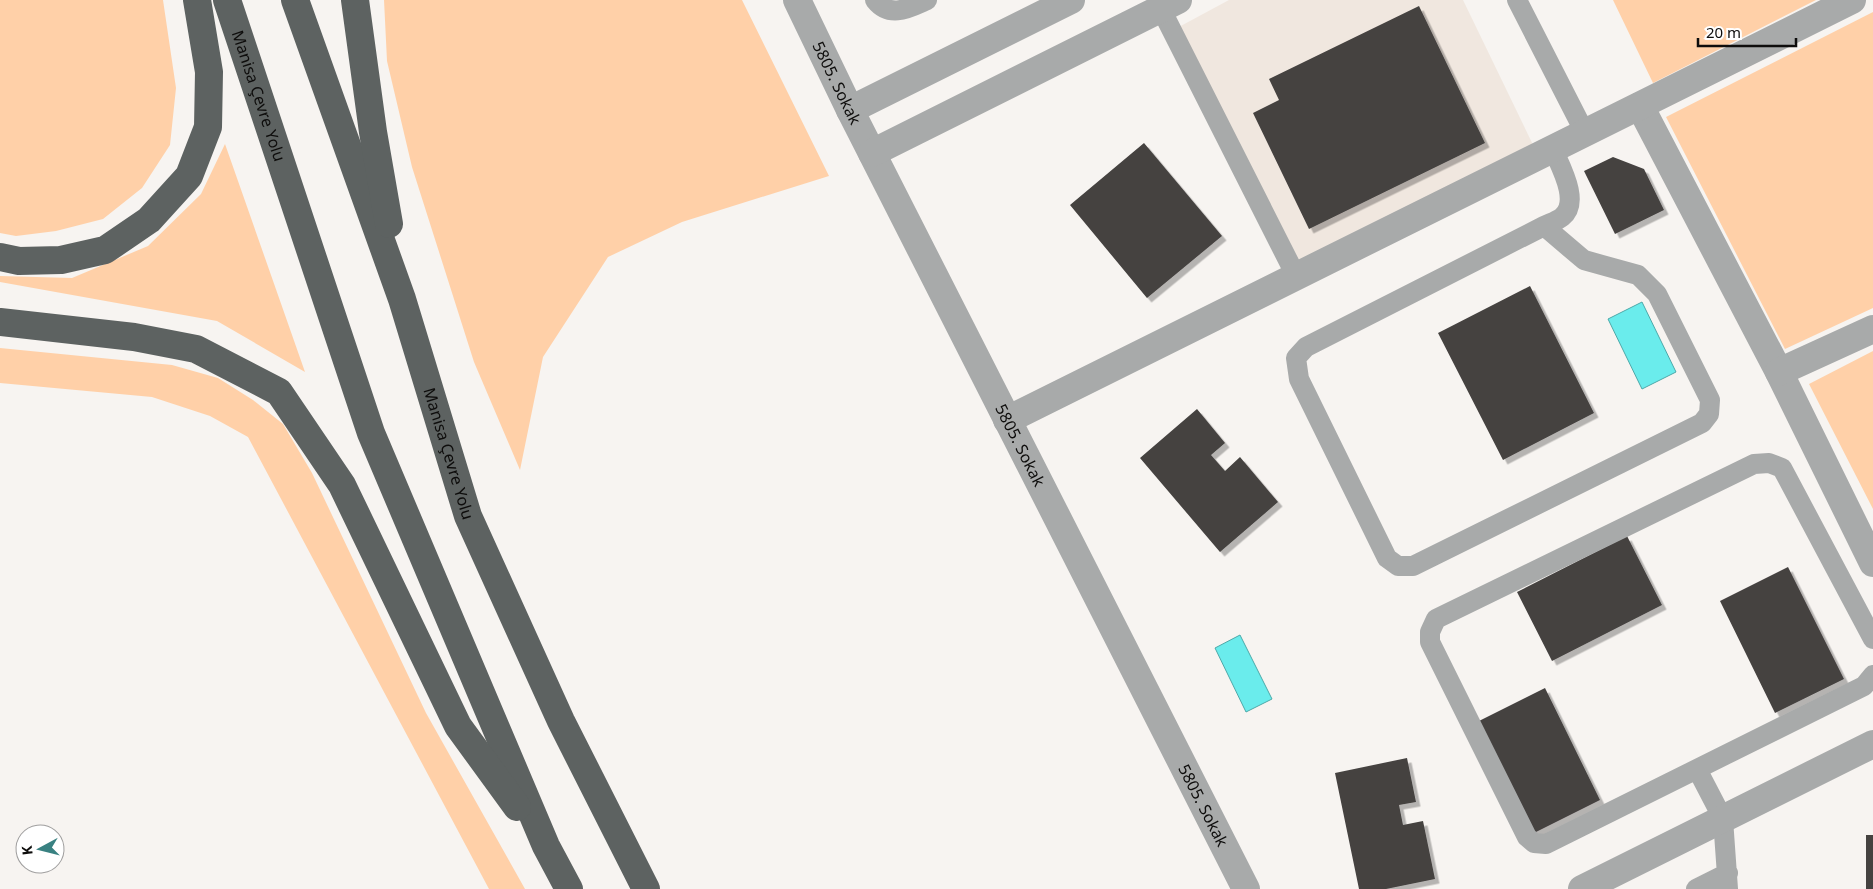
<svg xmlns="http://www.w3.org/2000/svg" width="1873" height="889" viewBox="0 0 1873 889" font-family="'Noto Sans',sans-serif">
<style>
.built{fill:#f0e7df}
.green{fill:#ffd0a8}
.water{fill:#6aecec;stroke:#4ea9a9}
.building{fill:#454240;filter:url(#shadow)}
.lines{fill:none;stroke-linecap:round;stroke-linejoin:round}
.service{stroke:#a8aaaa;stroke-width:20}
.minor{stroke:#a8aaaa;stroke-width:28}
.trunk{stroke:#5d6261;stroke-width:28}
.labels{text-anchor:middle;dominant-baseline:central;stroke-width:5;stroke-linejoin:round;paint-order:stroke}
.street-label{font-size:16px;fill:#0e0d0c;stroke:#fff}
</style>
<defs>
<filter id="shadow"><feDropShadow dx="4.5" dy="4.5" stdDeviation="0" flood-color="#0004"/></filter>
</defs>
<rect width="100%" height="100%" fill="#f7f4f1"/>
<!-- built -->
<path class="built" d="M 1229,0 L 1463,0 L 1536,151 L 1301,269 L 1177,28 Z"/>
<!-- green -->
<path class="green" d="M 0,0 L 163,0 L 176,88 L 170,145 L 142,188 L 103,219 L 56,231 L 16,236 L 0,233 Z
M 384,0 L 742,0 L 829,176 L 682,222 L 608,257 L 543,357 L 520,470 L 474,362 L 412,167 L 387,61 Z
M 1613,0 L 1816,0 L 1653,83 Z
M 1873,12 L 1873,308 L 1785,349 L 1666,117 Z
M 225,144 L 305,372 L 217,321 L 0,282 L 0,276 L 72,278 L 148,246 L 201,194 Z
M 0,348 L 172,365 L 218,378 L 253,400 L 283,424 L 312,473 L 426,713 L 525,889 L 489,889 L 248,437 L 210,416 L 152,397 L 0,383 Z
M 1873,351 L 1873,509 L 1809,384 Z"/>
<!-- water -->
<path class="water" d="M 1642,302 L 1676,372 L 1642,389 L 1608,319 Z
M 1240,635 L 1272,699 L 1246,712 L 1215,648 Z"/>
<!-- building -->
<path class="building" d="M 1419,6 L 1485,143 L 1309,229 L 1253,113 L 1279,100 L 1269,79 Z
M 1144,143 L 1222,236 L 1147,298 L 1070,205 Z
M 1613,157 L 1644,169 L 1664,210 L 1615,234 L 1584,171 Z
M 1530,286 L 1594,413 L 1503,460 L 1438,333 Z
M 1197,409 L 1225,443 L 1211,455 L 1225,471 L 1240,457 L 1278,502 L 1220,552 L 1140,458 Z
M 1627,536 L 1662,605 L 1552,661 L 1517,592 Z
M 1788,567 L 1844,679 L 1775,713 L 1720,601 Z
M 1545,688 L 1600,800 L 1532,834 L 1477,722 Z
M 1407,758 L 1416,802 L 1399,805 L 1403,825 L 1423,821 L 1435,879 L 1386,889 L 1359,889 L 1335,773 Z
M 1866,835 L 1873,835 L 1873,889 L 1866,889 Z"/>
<g class="lines">
<!-- service -->
<path class="service" d="M 875,0 C 890,19 909,8 927,0
M 1517,0 L 1585,133
M 1161,9 L 1296,276
M 1544,226 L 1584,260 L 1638,275 L 1657,294 L 1710,400 L 1709,414 L 1702,423 L 1413,566 L 1398,566 L 1387,558 L 1299,379 L 1296,358 L 1306,347 L 1544,226 C 1550,223 1557,221 1562,217 C 1581,202 1560,166 1553,149
M 1873,639 L 1782,468 L 1769,463 L 1754,464 L 1436,619 L 1430,632 L 1430,642 L 1527,837 L 1534,843 L 1546,844 L 1864,686 L 1873,675
M 1697,769 L 1723,819 L 1728,889
M 1696,889 L 1728,873"/>
<!-- minor -->
<g class="minor">
<path id="s1" d="M 797,0 L 850,110 L 1246,889"/>
<path d="M 1640,106 L 1779,372 L 1873,563"/>
<path d="M 850,110 L 1071,0"/>
<path d="M 872,153 L 1178,0"/>
<path d="M 1779,372 L 1873,329"/>
<path d="M 1007,420 L 1852,0"/>
<path d="M 1582,889 L 1873,744"/>
</g>
<!-- trunk -->
<g class="trunk">
<path id="s2" d="M 227,0 L 371,433 L 546,846 L 569,889"/>
<path id="s3" d="M 295,0 L 402,299 L 468,516 L 561,721 L 646,889"/>
<path d="M 355,0 L 373,132 L 389,224"/>
<path d="M 0,257 L 19,261 L 61,260 L 105,250 L 149,220 L 189,176 L 208,127 L 209,72 L 197,0"/>
<path d="M 0,322 L 134,337 L 196,349 L 279,392 L 342,485 L 458,726 L 517,807"/>
</g>
</g>
<g class="labels">
<!-- street labels -->
<g class="street-label">
<text stroke="none"><textPath href="#s1" startOffset="92">5805. Sokak</textPath></text>
<text stroke="none"><textPath href="#s2" startOffset="101">Manisa Çevre Yolu</textPath></text>
<text stroke="none"><textPath href="#s1" startOffset="498">5805. Sokak</textPath></text>
<text stroke="none"><textPath href="#s3" startOffset="479">Manisa Çevre Yolu</textPath></text>
<text stroke="none"><textPath href="#s1" startOffset="902">5805. Sokak</textPath></text>
</g>
</g>
<!-- north arrow -->
<g transform="translate(40 849) rotate(263)"><circle r="24" fill="#ffffff" stroke="#9f9e9e"/>
<path d="M0-4L9 19L0 12L-9 19Z" fill="#398181"/>
<text y="-8" font-size="14" font-weight="bold" text-anchor="middle" fill="#0e0d0c">K</text>
</g>
<!-- scale -->
<path d="M1698 38v8h98v-8" fill="none" stroke="#0e0d0c" stroke-width="2.5"/>
<text x="1706" y="38" font-size="15" fill="#0e0d0c" stroke="#ffffff" stroke-width="4" paint-order="stroke">20 m</text>
</svg>
